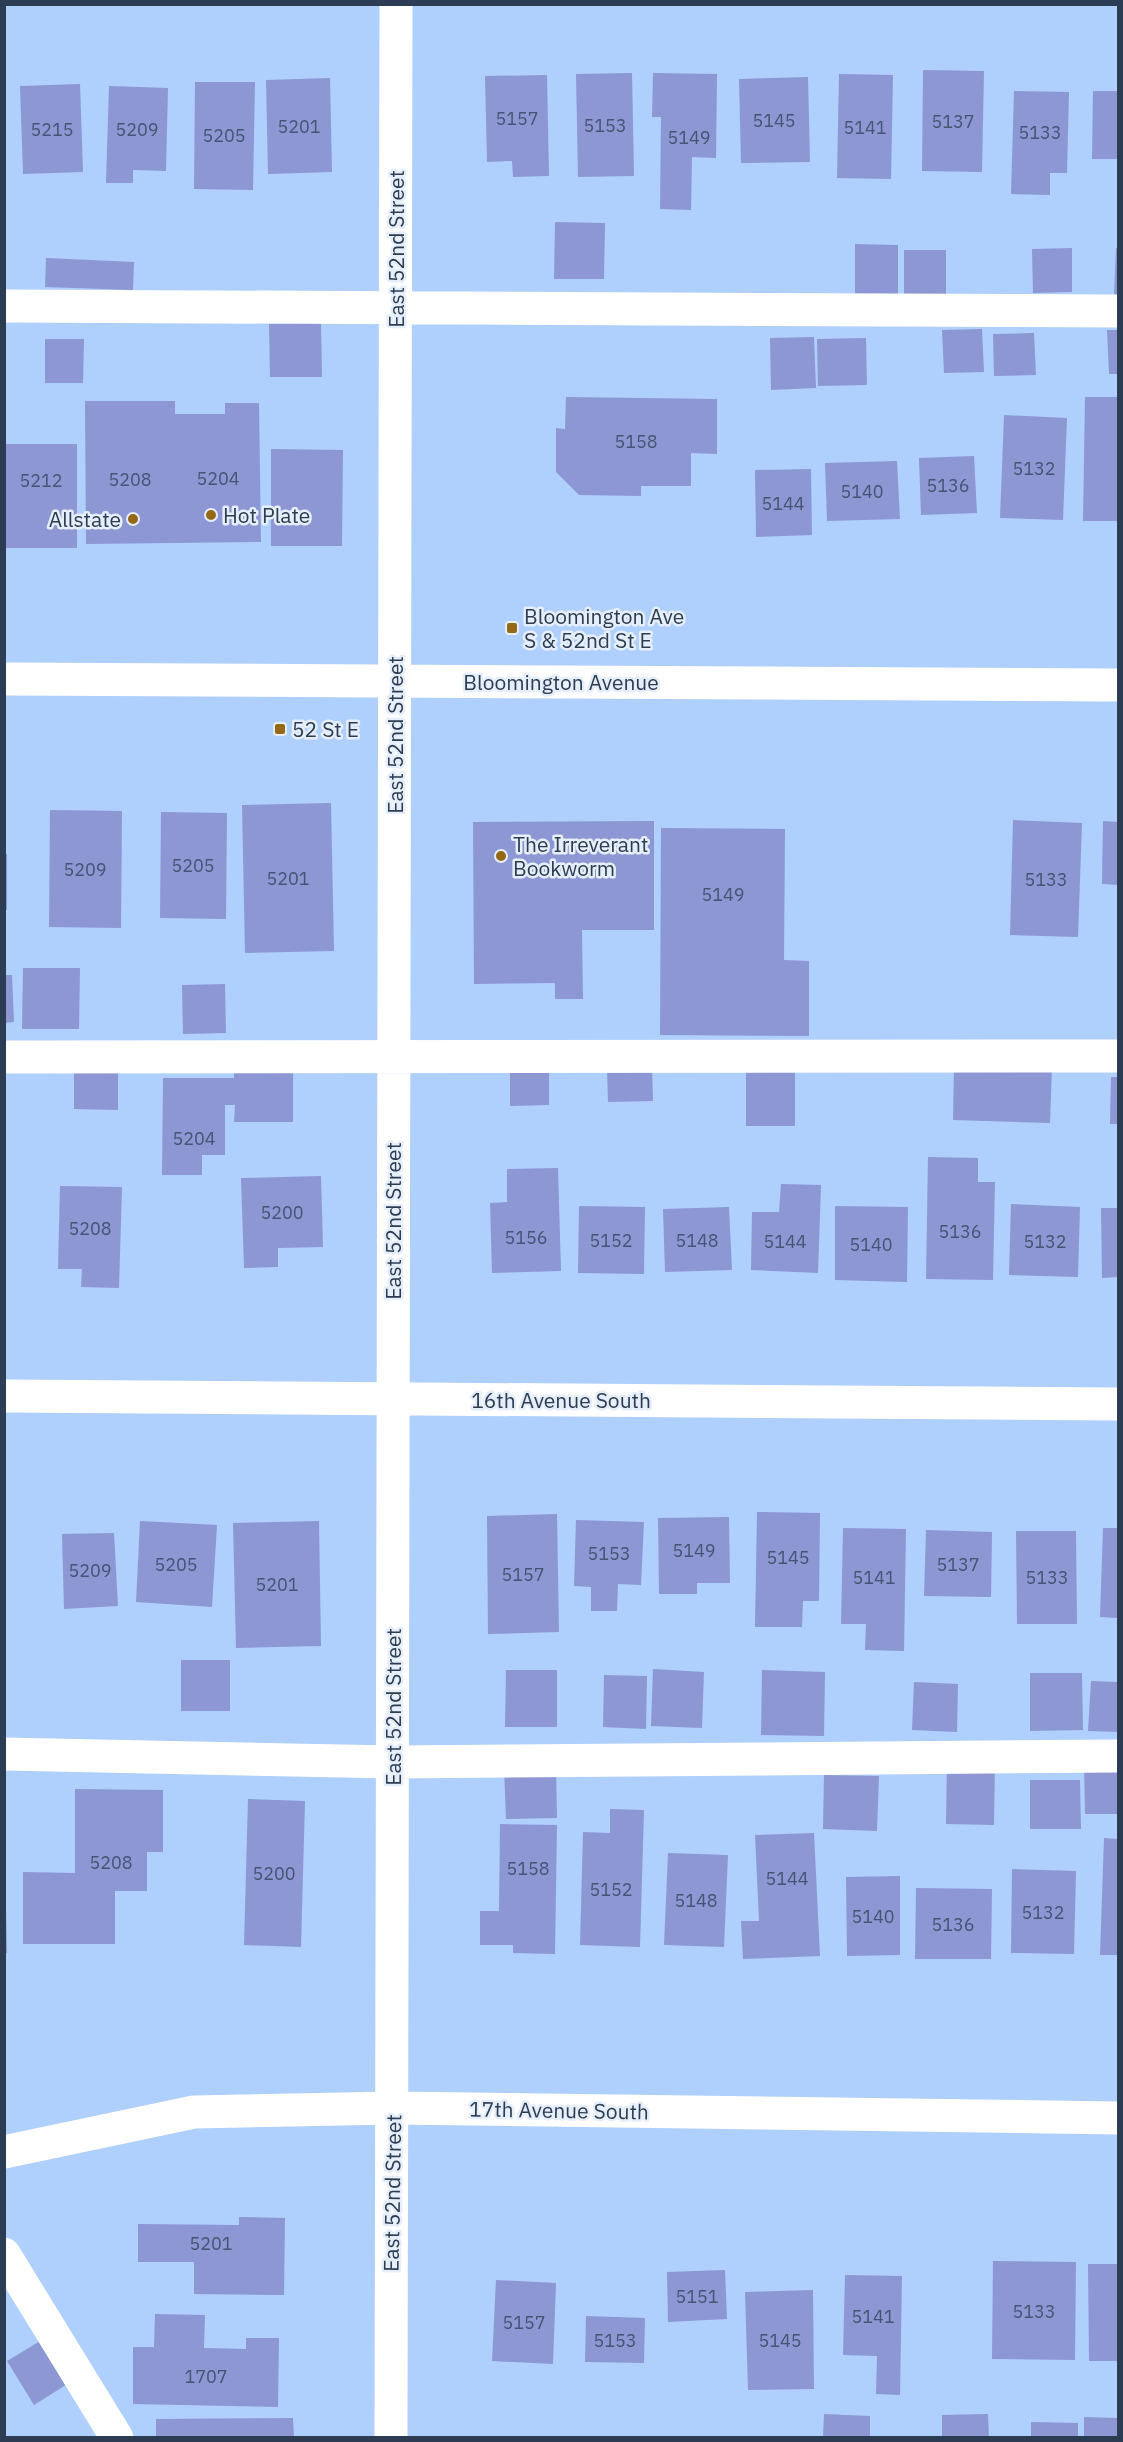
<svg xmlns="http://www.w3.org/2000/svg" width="1123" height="2442" viewBox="0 0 1123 2442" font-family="'IBM Plex Sans',sans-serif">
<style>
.building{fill:#8d97d3}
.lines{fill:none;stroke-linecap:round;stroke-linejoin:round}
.minor{stroke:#fff;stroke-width:33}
.poi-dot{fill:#956816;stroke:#e6eefa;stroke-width:2}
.labels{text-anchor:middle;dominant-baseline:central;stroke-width:5;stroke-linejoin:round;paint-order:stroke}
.number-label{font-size:18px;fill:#445473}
.street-label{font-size:21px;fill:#2c3d53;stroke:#e6eefa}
.poi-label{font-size:21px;fill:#2c3d53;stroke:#e6eefa;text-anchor:start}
</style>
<rect width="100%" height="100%" fill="#afcffc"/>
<!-- building -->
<path class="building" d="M 923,70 L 984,71 L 982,172 L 922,171 Z
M 632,73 L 634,176 L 578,177 L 576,74 Z
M 653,73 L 717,74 L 716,158 L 692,157 L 691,210 L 660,209 L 661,117 L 652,117 Z
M 839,74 L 893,75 L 891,179 L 837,178 Z
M 547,75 L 549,176 L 513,177 L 512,161 L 487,162 L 485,76 Z
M 808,77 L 810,162 L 741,163 L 739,79 Z
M 330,78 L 332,172 L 268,174 L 266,80 Z
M 195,82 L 255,82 L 253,190 L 194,189 Z
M 80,84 L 83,172 L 23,174 L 20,86 Z
M 109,86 L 168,88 L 166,171 L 133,170 L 133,183 L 106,183 Z
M 1014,91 L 1069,92 L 1067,173 L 1050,173 L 1050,195 L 1011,194 Z
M 1093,91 L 1118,91 L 1118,159 L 1092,159 Z
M 555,222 L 605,223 L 604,279 L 554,279 Z
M 855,244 L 898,245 L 898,296 L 855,296 Z
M 1072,248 L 1072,292 L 1033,293 L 1032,249 Z
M 1116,248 L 1118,248 L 1118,295 L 1114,295 Z
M 904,250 L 946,250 L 946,294 L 904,294 Z
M 46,258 L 134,262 L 133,290 L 45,287 Z
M 321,323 L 322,377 L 270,377 L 269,324 Z
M 982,329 L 984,372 L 944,373 L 942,330 Z
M 1107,330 L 1118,330 L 1118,374 L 1109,374 Z
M 1034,333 L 1036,375 L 994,376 L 993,334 Z
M 814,337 L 816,388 L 771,390 L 770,338 Z
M 866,338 L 867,385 L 818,386 L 817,339 Z
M 45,339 L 84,339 L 83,383 L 45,383 Z
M 566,397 L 717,399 L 717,454 L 691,453 L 691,486 L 641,486 L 641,496 L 579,495 L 556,472 L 556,428 L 565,429 Z
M 1085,397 L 1118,397 L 1118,521 L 1083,521 Z
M 85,401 L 175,401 L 175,414 L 225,414 L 225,403 L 259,403 L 261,542 L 86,544 Z
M 1004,415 L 1067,418 L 1063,520 L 1000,518 Z
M 5,444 L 77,444 L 77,548 L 4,548 Z
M 271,449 L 343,450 L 342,546 L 271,546 Z
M 974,456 L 977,513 L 921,515 L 919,458 Z
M 897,461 L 900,519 L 827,521 L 825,463 Z
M 811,469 L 812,535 L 756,537 L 755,470 Z
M 331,803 L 334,951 L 245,953 L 242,805 Z
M 50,810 L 122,811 L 121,928 L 49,927 Z
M 161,812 L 227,813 L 226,919 L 160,918 Z
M 1013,820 L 1082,823 L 1078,937 L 1010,935 Z
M 654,821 L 654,930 L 582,930 L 583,999 L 555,999 L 555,983 L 474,984 L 473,822 Z
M 1103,821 L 1118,822 L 1118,885 L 1102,884 Z
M 661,828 L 785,829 L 784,960 L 809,961 L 809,1036 L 660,1035 Z
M 4,854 L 7,854 L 7,910 L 4,910 Z
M 23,968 L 80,968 L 79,1029 L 22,1029 Z
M 4,975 L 12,975 L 14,1022 L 4,1023 Z
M 225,984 L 226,1033 L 183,1034 L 182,985 Z
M 74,1061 L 118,1061 L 118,1110 L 74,1109 Z
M 954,1064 L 1052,1066 L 1050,1123 L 953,1120 Z
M 652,1065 L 653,1101 L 608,1102 L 607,1066 Z
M 549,1068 L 549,1105 L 510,1106 L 510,1069 Z
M 234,1070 L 293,1071 L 293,1122 L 234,1122 L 235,1105 L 225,1105 L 225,1155 L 202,1155 L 202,1175 L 162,1175 L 163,1078 L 234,1078 Z
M 746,1071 L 795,1071 L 795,1126 L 746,1126 Z
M 1111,1077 L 1118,1077 L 1118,1124 L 1110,1124 Z
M 928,1157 L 978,1158 L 978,1182 L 995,1182 L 993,1280 L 926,1279 Z
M 558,1168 L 561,1271 L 492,1273 L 490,1203 L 507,1202 L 507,1169 Z
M 321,1176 L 323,1247 L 278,1248 L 278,1267 L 244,1268 L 241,1178 Z
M 781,1184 L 821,1185 L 818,1273 L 751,1270 L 752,1212 L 779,1212 Z
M 60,1186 L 122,1187 L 119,1288 L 81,1287 L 82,1269 L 58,1269 Z
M 1011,1204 L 1080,1207 L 1078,1277 L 1009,1275 Z
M 579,1206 L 645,1207 L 644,1274 L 578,1273 Z
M 835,1206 L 908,1207 L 907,1282 L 835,1280 Z
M 729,1207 L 732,1270 L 665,1272 L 663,1209 Z
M 1101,1208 L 1118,1208 L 1118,1277 L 1102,1278 Z
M 757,1512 L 820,1513 L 819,1601 L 803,1601 L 802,1627 L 755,1627 Z
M 557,1514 L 559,1632 L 488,1634 L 487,1516 Z
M 729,1517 L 730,1583 L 697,1583 L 697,1594 L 659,1594 L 658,1518 Z
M 576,1520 L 644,1522 L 641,1585 L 618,1584 L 617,1611 L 591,1611 L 591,1587 L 574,1586 Z
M 140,1521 L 217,1525 L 212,1607 L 136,1602 Z
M 319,1521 L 321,1646 L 236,1648 L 233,1523 Z
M 843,1528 L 906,1529 L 904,1651 L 865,1650 L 866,1624 L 841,1624 Z
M 1103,1528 L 1118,1528 L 1118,1618 L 1100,1617 Z
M 926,1530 L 992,1532 L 991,1597 L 924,1596 Z
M 1016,1531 L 1076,1531 L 1077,1624 L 1017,1624 Z
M 114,1533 L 118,1606 L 64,1609 L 62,1534 Z
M 181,1660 L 230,1660 L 230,1711 L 181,1711 Z
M 653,1669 L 704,1672 L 702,1728 L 651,1726 Z
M 506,1670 L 557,1670 L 557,1727 L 505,1727 Z
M 762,1670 L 825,1672 L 824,1736 L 761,1735 Z
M 1030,1673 L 1082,1673 L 1083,1730 L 1030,1731 Z
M 604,1675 L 647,1676 L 646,1729 L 603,1727 Z
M 1091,1681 L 1118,1682 L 1118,1732 L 1088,1731 Z
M 914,1682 L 958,1684 L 957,1732 L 912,1730 Z
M 1118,1761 L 1118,1814 L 1085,1814 L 1084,1762 Z
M 947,1762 L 995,1762 L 994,1825 L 946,1824 Z
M 556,1766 L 557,1818 L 506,1819 L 504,1768 Z
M 824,1775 L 879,1776 L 877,1831 L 823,1829 Z
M 1030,1780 L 1080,1780 L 1081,1829 L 1030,1829 Z
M 75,1789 L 163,1790 L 163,1852 L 147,1852 L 147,1891 L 115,1891 L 115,1944 L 23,1944 L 23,1872 L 75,1873 Z
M 248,1799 L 305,1801 L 301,1947 L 244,1945 Z
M 610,1809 L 644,1810 L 640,1947 L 580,1945 L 583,1832 L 610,1833 Z
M 500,1824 L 557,1825 L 555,1954 L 513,1953 L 513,1945 L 480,1945 L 480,1911 L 499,1911 Z
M 814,1833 L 820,1956 L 743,1959 L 741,1921 L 759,1921 L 755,1835 Z
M 1104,1838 L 1118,1839 L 1118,1955 L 1100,1955 Z
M 668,1853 L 728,1855 L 724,1947 L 664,1945 Z
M 1012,1869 L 1076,1871 L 1074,1954 L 1011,1953 Z
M 900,1876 L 900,1955 L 847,1956 L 846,1877 Z
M 916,1888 L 992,1889 L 991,1959 L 915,1959 Z
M 4,1910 L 6,1910 L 7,1953 L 4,1953 Z
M 239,2217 L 285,2218 L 284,2295 L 194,2294 L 194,2262 L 138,2262 L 138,2224 L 239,2225 Z
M 993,2261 L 1076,2262 L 1075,2360 L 992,2359 Z
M 1088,2264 L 1118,2264 L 1118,2361 L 1089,2361 Z
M 725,2270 L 727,2319 L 668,2322 L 667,2272 Z
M 845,2275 L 902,2276 L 900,2395 L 876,2394 L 877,2356 L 843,2355 Z
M 496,2280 L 556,2283 L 553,2364 L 492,2361 Z
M 813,2290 L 814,2389 L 748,2390 L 745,2292 Z
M 155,2314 L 205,2315 L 204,2348 L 246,2349 L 246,2338 L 279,2338 L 278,2407 L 133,2404 L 133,2347 L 154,2347 Z
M 586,2316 L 645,2318 L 644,2363 L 585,2362 Z
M 42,2340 L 69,2383 L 34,2405 L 7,2361 Z
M 824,2414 L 870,2416 L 870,2438 L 823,2438 Z
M 988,2414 L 989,2438 L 942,2438 L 942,2415 Z
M 1084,2417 L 1118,2418 L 1118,2438 L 1084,2438 Z
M 293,2418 L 294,2438 L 156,2438 L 156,2419 Z
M 1031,2422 L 1078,2423 L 1078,2438 L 1031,2438 Z"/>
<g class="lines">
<!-- minor -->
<path class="minor" d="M 4,306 L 1118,311
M 4,679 L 1118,685
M 4,1057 L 1118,1056
M 4,1396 L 1118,1404
M 4,1754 L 393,1762 L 1118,1756
M 4,2152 L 194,2112 L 393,2108 L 1118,2118
M 4,2254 L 117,2438
M 391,2438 L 396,4"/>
</g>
<!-- markers -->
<g class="poi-dot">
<circle cx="211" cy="515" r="6"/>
<circle cx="133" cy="519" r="6"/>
<rect x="506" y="622" width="12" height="12" rx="3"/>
<rect x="274" y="723" width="12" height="12" rx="3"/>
<circle cx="501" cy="856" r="6"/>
</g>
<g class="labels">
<!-- number labels -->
<g class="number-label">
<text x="517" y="118">5157</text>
<text x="774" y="120">5145</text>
<text x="953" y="121">5137</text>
<text x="605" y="125">5153</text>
<text x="299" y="126">5201</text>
<text x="865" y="127">5141</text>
<text x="52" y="129">5215</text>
<text x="137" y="129">5209</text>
<text x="1040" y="132">5133</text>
<text x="224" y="135">5205</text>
<text x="689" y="137">5149</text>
<text x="636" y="441">5158</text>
<text x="1034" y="468">5132</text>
<text x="218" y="478">5204</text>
<text x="130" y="479">5208</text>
<text x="41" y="480">5212</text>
<text x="948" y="485">5136</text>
<text x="862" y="491">5140</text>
<text x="783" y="503">5144</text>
<text x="193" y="865">5205</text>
<text x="85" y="869">5209</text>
<text x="288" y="878">5201</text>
<text x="1046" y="879">5133</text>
<text x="723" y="894">5149</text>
<text x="194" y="1138">5204</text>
<text x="282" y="1212">5200</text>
<text x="90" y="1228">5208</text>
<text x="960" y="1231">5136</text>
<text x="526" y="1237">5156</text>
<text x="611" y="1240">5152</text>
<text x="697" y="1240">5148</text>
<text x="785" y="1241">5144</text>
<text x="1045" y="1241">5132</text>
<text x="871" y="1244">5140</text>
<text x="694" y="1550">5149</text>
<text x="609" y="1553">5153</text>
<text x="788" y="1557">5145</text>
<text x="176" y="1564">5205</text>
<text x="958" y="1564">5137</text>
<text x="90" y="1570">5209</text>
<text x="523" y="1574">5157</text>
<text x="874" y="1577">5141</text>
<text x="1047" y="1577">5133</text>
<text x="277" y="1584">5201</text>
<text x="111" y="1862">5208</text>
<text x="528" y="1868">5158</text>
<text x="274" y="1873">5200</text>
<text x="787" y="1878">5144</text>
<text x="611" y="1889">5152</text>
<text x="696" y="1900">5148</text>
<text x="1043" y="1912">5132</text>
<text x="873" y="1916">5140</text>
<text x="953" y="1924">5136</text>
<text x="211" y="2243">5201</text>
<text x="697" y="2296">5151</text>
<text x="1034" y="2311">5133</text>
<text x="873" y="2316">5141</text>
<text x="524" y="2322">5157</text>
<text x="615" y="2340">5153</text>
<text x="780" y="2340">5145</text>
<text x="206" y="2376">1707</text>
</g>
<!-- street labels -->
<g class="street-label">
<text transform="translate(396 249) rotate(-90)">East 52nd Street</text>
<text x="561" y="682">Bloomington Avenue</text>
<text transform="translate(395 735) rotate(-90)">East 52nd Street</text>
<text transform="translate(393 1221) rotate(-90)">East 52nd Street</text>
<text x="561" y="1400">16th Avenue South</text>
<text transform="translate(393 1707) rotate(-90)">East 52nd Street</text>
<text transform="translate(559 2110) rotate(1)">17th Avenue South</text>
<text transform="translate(392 2193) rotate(-89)">East 52nd Street</text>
</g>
<!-- poi labels -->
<g class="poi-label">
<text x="223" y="515">Hot Plate</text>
<text x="121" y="519" text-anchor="end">Allstate</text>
<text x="524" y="616">Bloomington Ave<tspan x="524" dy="24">S &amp; 52nd St E</tspan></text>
<text x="292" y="729">52 St E</text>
<text x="513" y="844">The Irreverant<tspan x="513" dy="24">Bookworm</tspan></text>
</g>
</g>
<!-- border -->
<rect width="1123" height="2442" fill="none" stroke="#2c3d53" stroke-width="12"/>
</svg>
